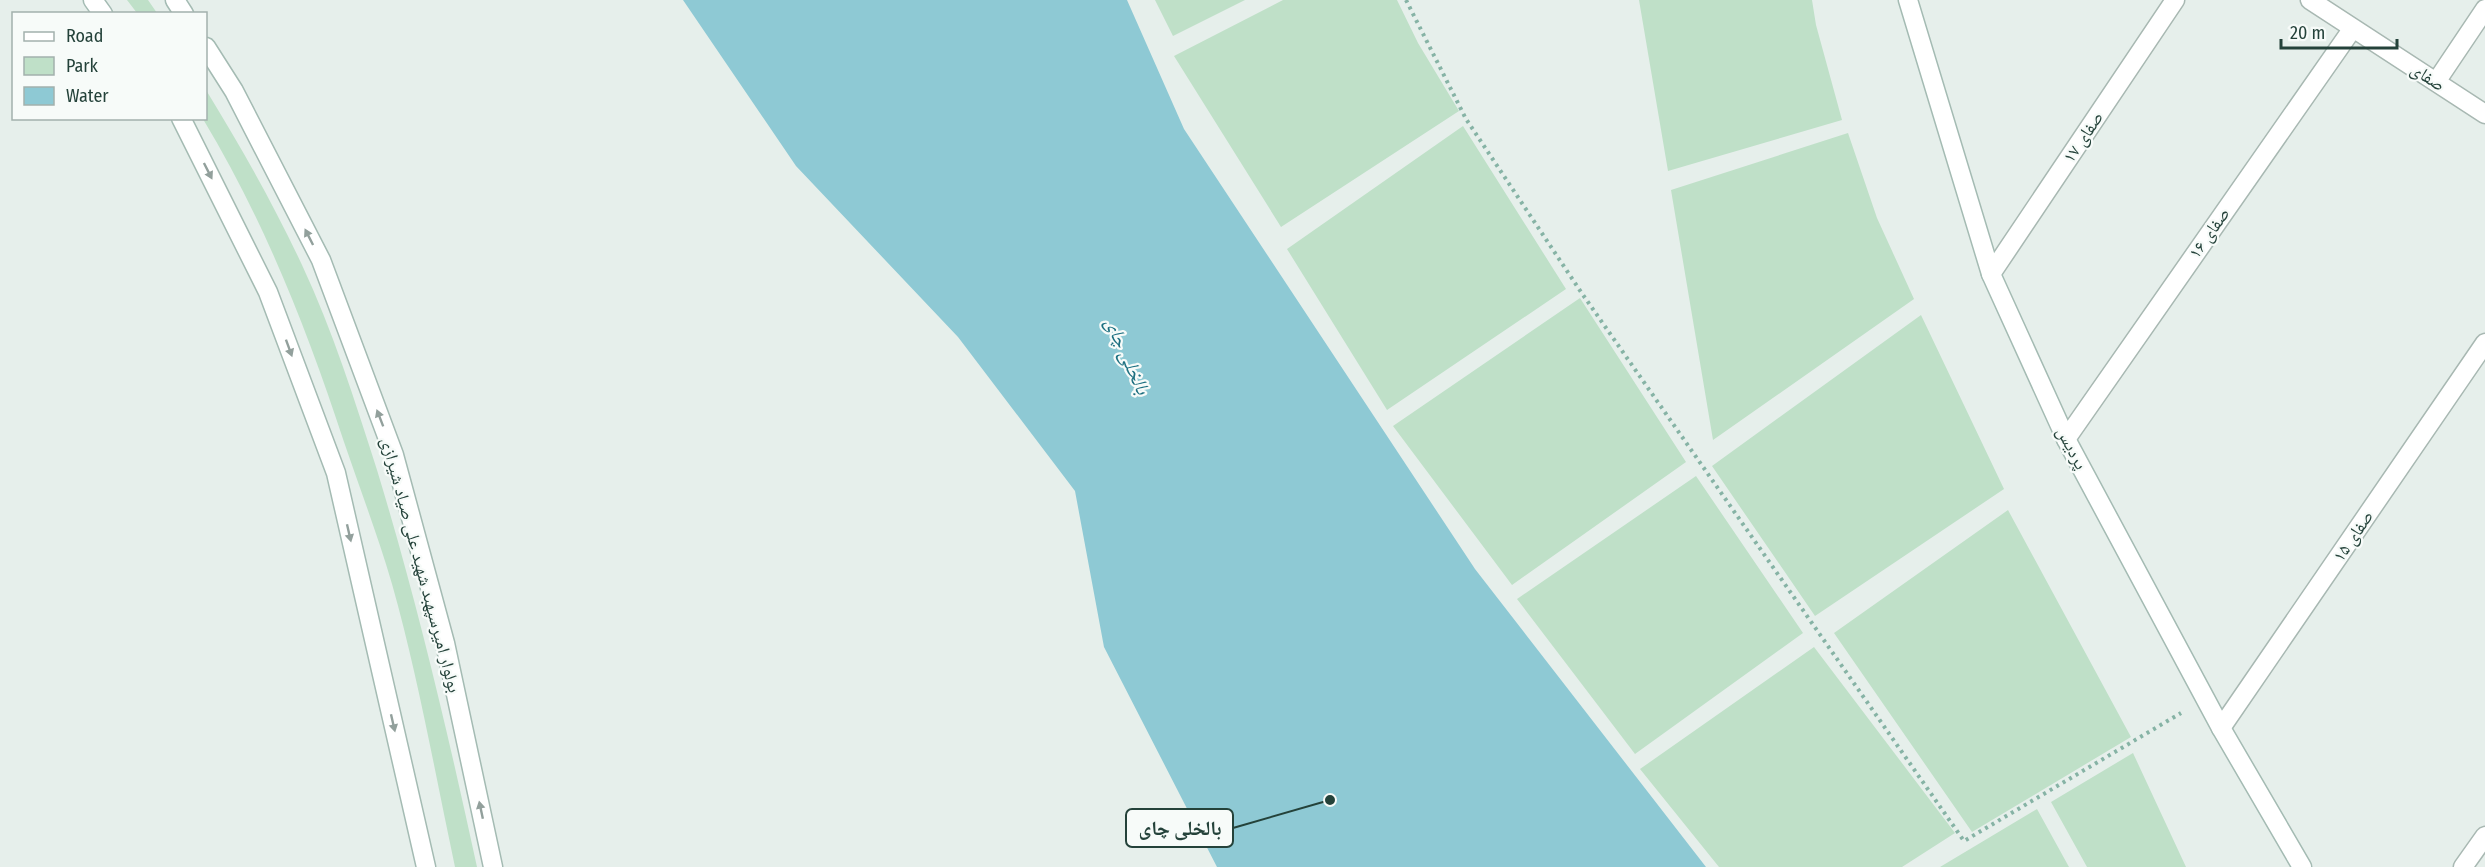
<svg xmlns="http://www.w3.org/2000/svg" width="2485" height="867" viewBox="0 0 2485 867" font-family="'Fira Sans Condensed','Noto Naskh Arabic',sans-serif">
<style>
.green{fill:#bfe0c8}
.water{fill:#8ec9d4}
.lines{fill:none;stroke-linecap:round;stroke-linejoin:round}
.street-casing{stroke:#a8b8b2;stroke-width:21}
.secondary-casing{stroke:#a4bbb3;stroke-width:21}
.path{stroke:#86b3a5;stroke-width:4;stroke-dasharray:3 4.5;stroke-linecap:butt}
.street{stroke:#fff;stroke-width:18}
.secondary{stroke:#fff;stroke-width:18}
.oneway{fill:#92a09c}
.labels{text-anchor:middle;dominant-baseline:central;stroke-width:4.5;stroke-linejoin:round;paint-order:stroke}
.street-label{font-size:18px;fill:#24423a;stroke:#f7fbf9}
.water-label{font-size:20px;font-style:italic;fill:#1c6f80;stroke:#f7fbf9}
.leader{fill:none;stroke:#24423a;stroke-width:2}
.callout-dot{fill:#24423a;stroke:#f7fbf9;stroke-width:2}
.callout{fill:#f7fbf9;stroke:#24423a;stroke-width:2}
.callout-label{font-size:20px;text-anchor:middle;font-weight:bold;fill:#24423a}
</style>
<rect width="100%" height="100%" fill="#e6efeb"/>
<!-- green -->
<path class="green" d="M 127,0 L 148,0 L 157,13 L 137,13 Z
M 1155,0 L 1245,0 L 1173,36 Z
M 1283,0 L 1397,0 L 1418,43 L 1459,111 L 1281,227 L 1174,56 Z
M 1639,0 L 1812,0 L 1816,25 L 1842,120 L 1668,171 Z
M 206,90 C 241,147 274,205 302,265 C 333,331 355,401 377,470 C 417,601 448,733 477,867 L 455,867 C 435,773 418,676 392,584 C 378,536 360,489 344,442 C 307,329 264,220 203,119 L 206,118 Z
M 1463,126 L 1566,289 L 1387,410 L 1287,249 Z
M 1848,133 L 1877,218 L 1914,299 L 1713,440 L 1671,190 Z
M 1580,298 L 1686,462 L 1512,585 L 1393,426 Z
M 1921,315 L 2004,489 L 1815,616 L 1712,466 Z
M 1696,476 L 1803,633 L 1635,754 L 1517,599 Z
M 2008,510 L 2131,737 L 1972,832 L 1834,633 Z
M 1814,647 L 1955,833 L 1902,867 L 1719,867 L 1640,769 Z
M 2133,753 L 2186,867 L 2087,867 L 2051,802 Z
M 2037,809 L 2069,867 L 1940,867 Z"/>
<!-- water -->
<path class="water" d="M 683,0 L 1127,0 L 1184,129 L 1475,569 L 1706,867 L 1217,867 L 1104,647 L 1075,491 L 958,337 L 796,166 Z"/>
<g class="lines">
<!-- street casing -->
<g class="street-casing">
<path id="street" d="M 2310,0 L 2485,114
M 2436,82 L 2485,9
M 1991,274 L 2175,0
M 2066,439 L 2353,28
M 2221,728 L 2485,343
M 2463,867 L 2485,836"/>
</g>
<!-- secondary casing -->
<g class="secondary-casing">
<path id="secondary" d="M 93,0 L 103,14
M 175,0 L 184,14
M 1908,0 L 1991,274 L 2066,439 L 2221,728 L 2302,867
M 206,47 L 234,91 L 321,260 L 394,455 L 445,643 L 493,867
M 181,118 L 268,292 L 336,473 L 426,867"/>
</g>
<!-- path -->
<path class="path" d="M 1406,0 L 1466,119 L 1581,292 L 1964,841 L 2181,713"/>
<!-- street -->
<use href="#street" class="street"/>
<!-- secondary -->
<use href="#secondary" class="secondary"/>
</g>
<!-- one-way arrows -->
<defs><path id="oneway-solid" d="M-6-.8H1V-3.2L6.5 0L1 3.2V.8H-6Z" transform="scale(1.5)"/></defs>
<g class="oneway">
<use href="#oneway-solid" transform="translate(208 171) rotate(63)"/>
<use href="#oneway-solid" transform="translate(309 237) rotate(-117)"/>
<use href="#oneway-solid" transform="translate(289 348) rotate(70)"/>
<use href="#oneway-solid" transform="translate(380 418) rotate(-111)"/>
<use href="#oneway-solid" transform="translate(349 533) rotate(77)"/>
<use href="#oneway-solid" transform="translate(393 723) rotate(77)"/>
<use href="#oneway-solid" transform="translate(481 810) rotate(-102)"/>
</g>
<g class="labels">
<!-- street labels -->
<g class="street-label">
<text transform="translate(2428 77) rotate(33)">صفای</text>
<text transform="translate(2083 137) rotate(-56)">صفای ۱۷</text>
<text transform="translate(2209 233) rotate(-55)">صفای ۱۶</text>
<text transform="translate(2072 448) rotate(63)">پردیس</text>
<text transform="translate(2353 536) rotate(-56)">صفای ۱۵</text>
<text transform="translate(421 565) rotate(75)">بولوار امیرسپهبد شهید علی صیاد شیرازی</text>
</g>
<!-- water labels -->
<g class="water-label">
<text transform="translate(1128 356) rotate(66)">بالخلی چای</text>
</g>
</g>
<!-- callouts -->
<path class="leader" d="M1330 800L1233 828"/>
<circle class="callout-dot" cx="1330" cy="800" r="6"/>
<rect class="callout" x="1126" y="809" width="107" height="38" rx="6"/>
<g class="callout-label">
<text x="1180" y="835">بالخلی چای</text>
</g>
<!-- legend -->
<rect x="12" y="12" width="195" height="108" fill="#f7fbf9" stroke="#a3b1ad" stroke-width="1.5"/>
<rect x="24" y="32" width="30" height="9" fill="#ffffff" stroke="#a3b1ad" stroke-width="1.5"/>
<text x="66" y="42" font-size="18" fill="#24423a">Road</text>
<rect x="24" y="57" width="30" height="18" fill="#bfe0c8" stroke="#a3b1ad" stroke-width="1.5"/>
<text x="66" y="72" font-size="18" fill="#24423a">Park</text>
<rect x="24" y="87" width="30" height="18" fill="#8ec9d4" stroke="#a3b1ad" stroke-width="1.5"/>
<text x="66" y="102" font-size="18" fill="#24423a">Water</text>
<!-- scale -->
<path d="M2281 39v9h116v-9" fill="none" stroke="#24423a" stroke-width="3"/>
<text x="2290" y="39" font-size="18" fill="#24423a" stroke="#f7fbf9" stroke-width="4.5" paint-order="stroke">20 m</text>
</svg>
